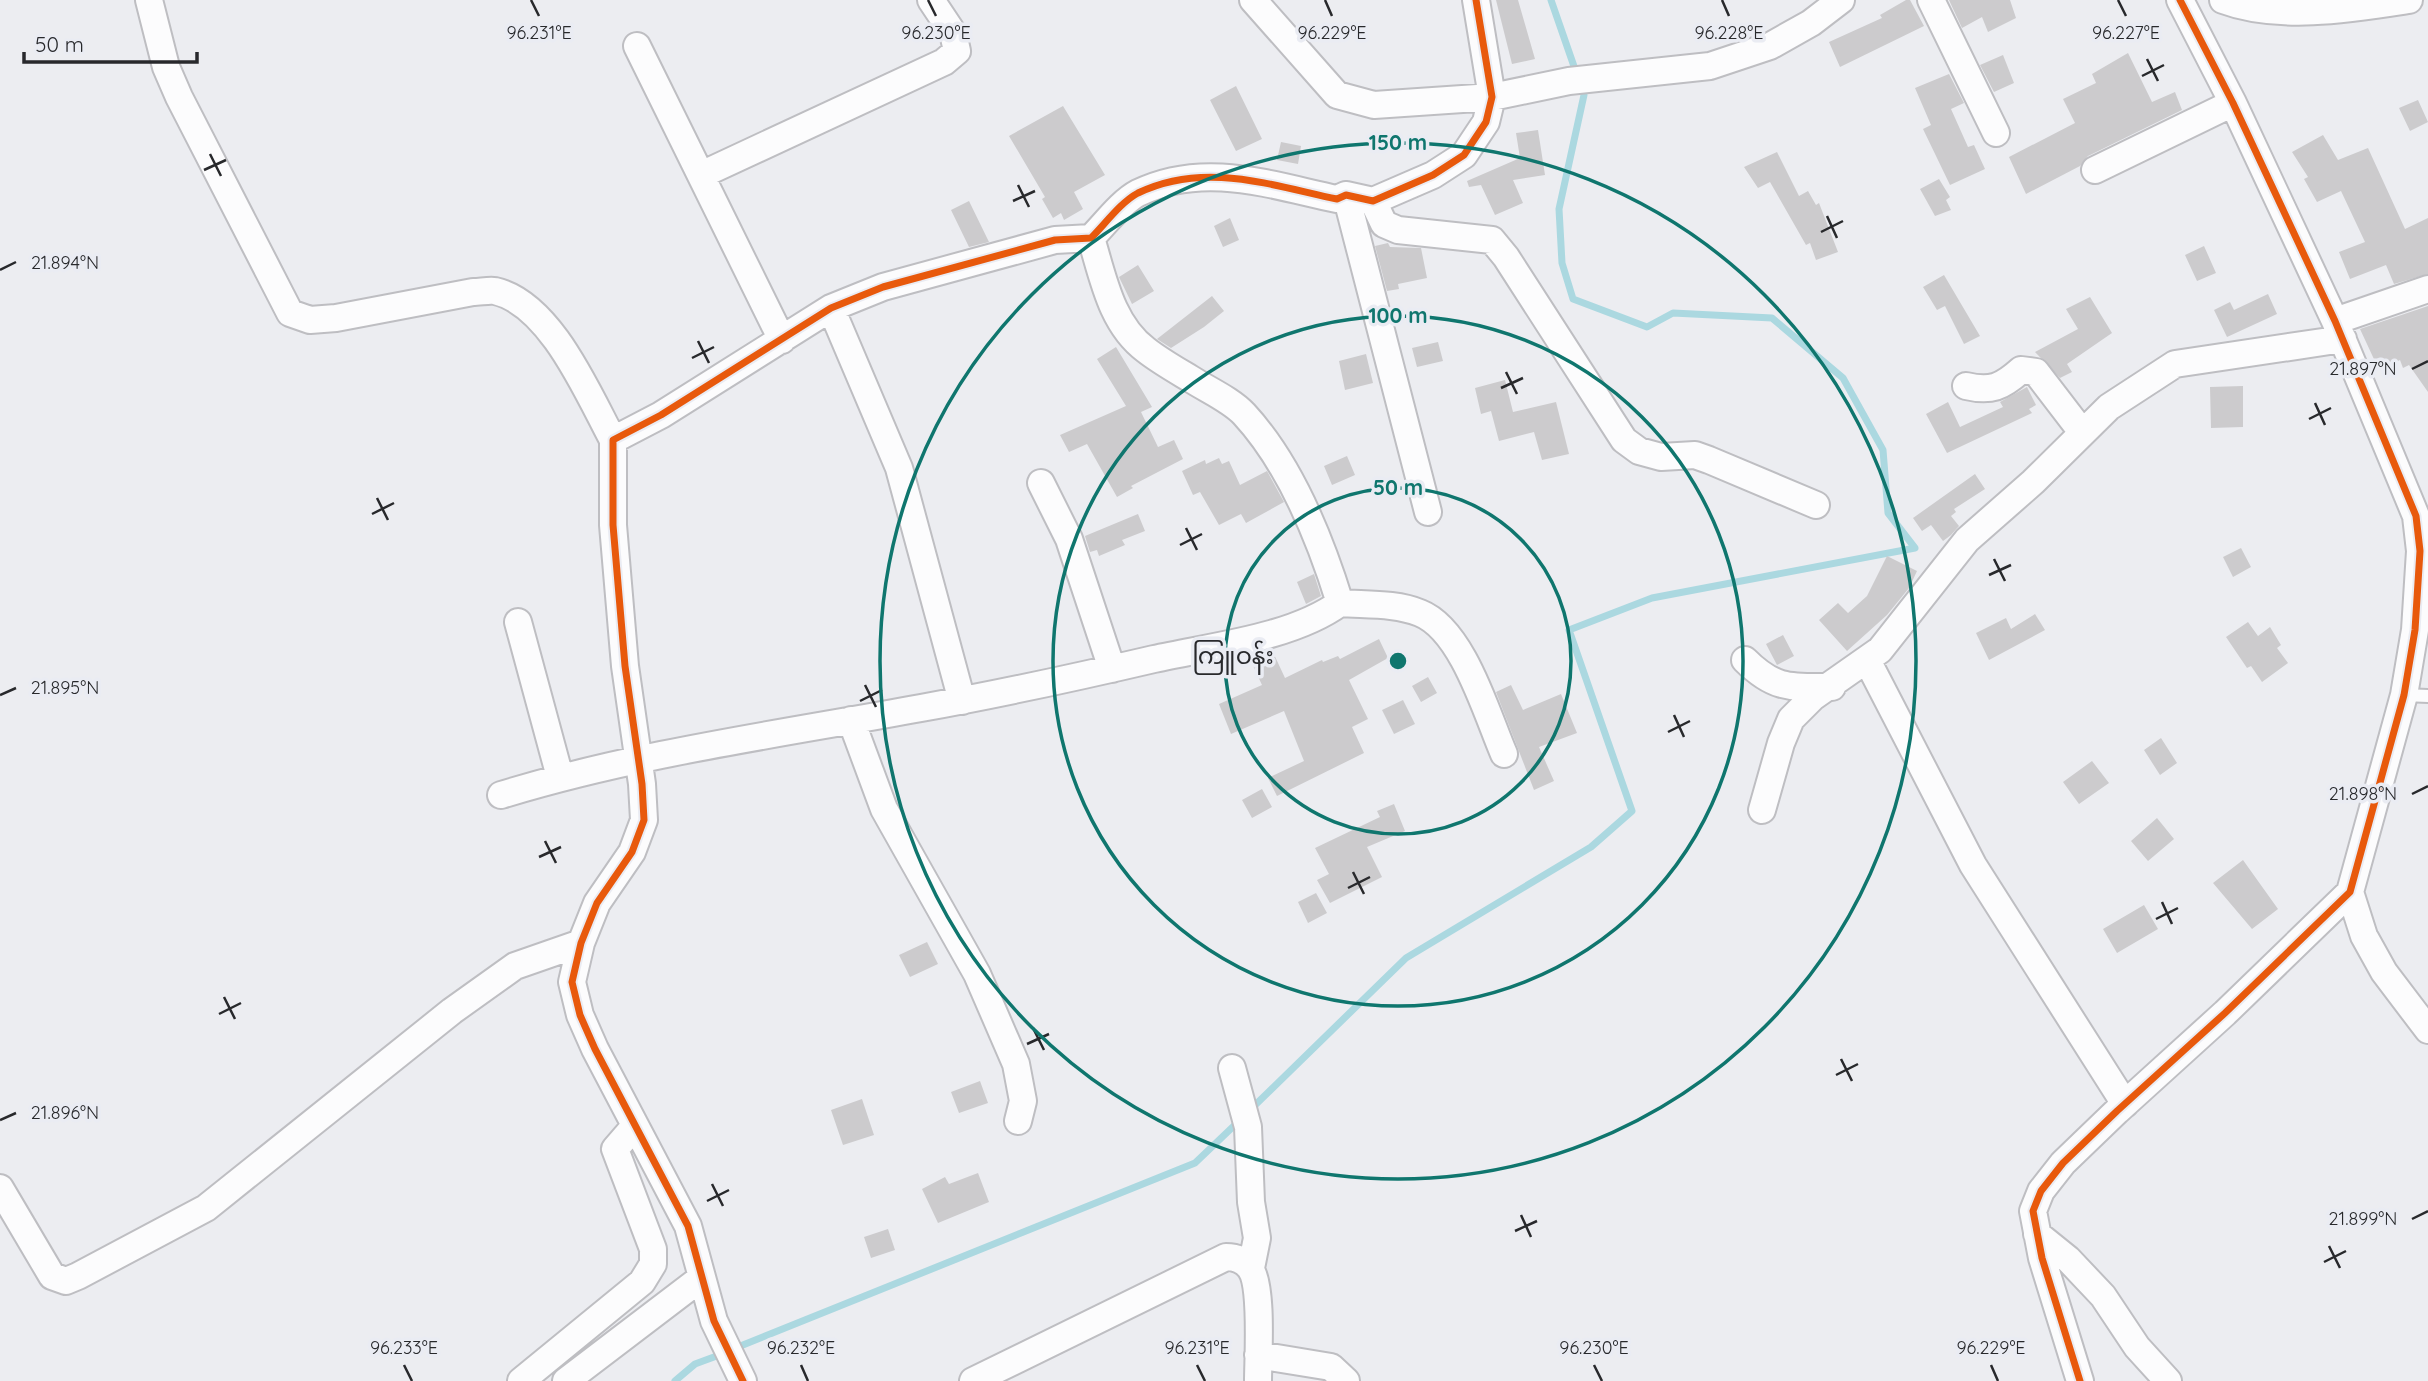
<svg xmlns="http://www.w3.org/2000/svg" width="2428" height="1381" viewBox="0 0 2428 1381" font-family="Quicksand,'Noto Sans Myanmar',sans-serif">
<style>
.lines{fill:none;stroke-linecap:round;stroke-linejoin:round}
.stream{stroke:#abd8e0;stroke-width:7}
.building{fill:#cccbcd}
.lane-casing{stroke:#bebec2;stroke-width:16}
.street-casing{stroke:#bebec2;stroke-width:30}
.lane{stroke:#fcfcfd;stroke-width:12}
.street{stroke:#fcfcfd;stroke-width:26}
.cycleway-casing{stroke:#eaecf3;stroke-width:11}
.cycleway{stroke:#e8590c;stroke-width:7}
.ticks{fill:none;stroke:#28292c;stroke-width:2.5}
.ring{fill:none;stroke:#0f766e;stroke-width:3.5}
.labels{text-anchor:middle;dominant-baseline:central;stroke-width:7;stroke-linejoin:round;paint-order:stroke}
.quarter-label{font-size:24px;fill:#28292c;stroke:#eaecf3}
.ticks-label{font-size:18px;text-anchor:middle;fill:#28292c;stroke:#eaecf3;stroke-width:7;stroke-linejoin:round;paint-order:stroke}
.centre{fill:#0f766e;stroke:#eaecf3;stroke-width:3.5}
.ring-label{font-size:21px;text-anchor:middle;font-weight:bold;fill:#0f766e;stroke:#eaecf3;stroke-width:7;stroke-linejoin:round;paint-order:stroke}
</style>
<rect width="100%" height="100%" fill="#ecedf1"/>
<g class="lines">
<!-- stream -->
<path class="stream" d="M 1551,0 L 1577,75
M 1250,1110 L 1406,958 L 1591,847 L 1632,811 L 1569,630 L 1652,598 L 1915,548 L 1888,513 L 1883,450 L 1843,378 L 1772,318 L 1673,313 L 1647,327 L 1573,299 L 1562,263 L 1559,209 L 1584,95 L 1581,87
M 733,1349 L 1195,1163 L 1239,1121
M 675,1381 L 695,1364 L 722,1354"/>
</g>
<!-- building -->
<path class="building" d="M 1496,0 L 1518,0 L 1535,59 L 1512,64 Z
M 1906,0 L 1910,0 L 1924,26 L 1840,67 L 1829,42 L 1882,18 L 1880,15 Z
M 1949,0 L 2010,0 L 2016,18 L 1988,32 L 1982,17 L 1962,28 Z
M 2128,53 L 2152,102 L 2175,92 L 2182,110 L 2088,156 L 2080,166 L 2026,194 L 2009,157 L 2075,123 L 2063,99 L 2096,83 L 2092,74 Z
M 2003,55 L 2014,83 L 1994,92 L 1980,65 Z
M 1949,74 L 1964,103 L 1951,109 L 1968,147 L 1974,145 L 1985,169 L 1950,185 L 1923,129 L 1931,125 L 1915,88 Z
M 1236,86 L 1262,139 L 1236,151 L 1210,100 Z
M 2418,100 L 2428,122 L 2410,131 L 2399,108 Z
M 1063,106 L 1105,175 L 1074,192 L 1083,209 L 1064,220 L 1061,213 L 1053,218 L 1042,199 L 1045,197 L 1009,136 Z
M 1538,130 L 1545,175 L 1513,180 L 1523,203 L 1495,215 L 1481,185 L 1469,187 L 1467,181 L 1520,158 L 1516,133 Z
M 2323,135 L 2338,160 L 2368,148 L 2405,229 L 2428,218 L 2428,274 L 2394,284 L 2386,265 L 2350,279 L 2339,252 L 2365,242 L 2341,191 L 2317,202 L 2304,179 L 2308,177 L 2292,152 Z
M 1281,142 L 1301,146 L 1298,164 L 1277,160 Z
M 1777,152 L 1799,196 L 1808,191 L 1816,205 L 1819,203 L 1838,252 L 1816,260 L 1810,243 L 1806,245 L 1770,182 L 1758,188 L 1744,167 Z
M 1939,179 L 1950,197 L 1946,200 L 1951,210 L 1935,216 L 1920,189 Z
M 969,201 L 989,242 L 969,247 L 951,210 Z
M 1230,218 L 1239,240 L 1223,247 L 1214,226 Z
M 1388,243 L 1390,247 L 1421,248 L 1427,278 L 1398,284 L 1399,289 L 1387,291 L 1375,246 Z
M 2204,246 L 2216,273 L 2197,281 L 2185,255 Z
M 1138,265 L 1154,291 L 1132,304 L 1119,277 Z
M 1944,275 L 1980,336 L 1964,344 L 1945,306 L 1937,310 L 1923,287 Z
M 2268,294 L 2277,314 L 2227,337 L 2214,310 L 2230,302 L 2234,310 Z
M 1212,296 L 1224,311 L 1204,327 L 1171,348 L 1157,339 Z
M 2090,297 L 2112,333 L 2067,364 L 2072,372 L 2060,378 L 2035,352 L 2078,329 L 2066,309 Z
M 2428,306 L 2428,392 L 2409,365 L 2403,368 L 2400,360 L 2379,370 L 2360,329 Z
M 1438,342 L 1443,361 L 1417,367 L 1412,348 Z
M 1116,347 L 1152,407 L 1141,412 L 1158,447 L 1174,440 L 1183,459 L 1131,486 L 1133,488 L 1117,497 L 1087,444 L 1069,452 L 1060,435 L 1126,406 L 1097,359 Z
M 1366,354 L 1373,383 L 1345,390 L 1339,361 Z
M 1505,380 L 1513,412 L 1556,402 L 1569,454 L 1542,460 L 1534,432 L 1499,441 L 1491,411 L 1481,414 L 1475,388 Z
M 2243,386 L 2243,427 L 2211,428 L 2210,387 Z
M 2027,387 L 2036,405 L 2029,409 L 2032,413 L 1947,453 L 1926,414 L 1948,402 L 1960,427 L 2003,407 L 2000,402 Z
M 1347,456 L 1355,475 L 1332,485 L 1324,466 Z
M 1219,458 L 1222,464 L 1229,461 L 1240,485 L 1267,471 L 1284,502 L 1246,523 L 1241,514 L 1219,525 L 1200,492 L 1193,495 L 1182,471 L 1205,460 L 1206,464 Z
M 1975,474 L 1985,489 L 1954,509 L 1956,512 L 1951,516 L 1959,526 L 1951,535 L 1943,541 L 1931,525 L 1922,531 L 1913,518 Z
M 1138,514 L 1145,531 L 1122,540 L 1125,545 L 1099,556 L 1097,550 L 1090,552 L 1085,536 Z
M 2241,548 L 2251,567 L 2233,577 L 2223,557 Z
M 1887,556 L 1917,571 L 1909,588 L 1887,615 L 1847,651 L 1819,620 L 1838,603 L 1848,613 L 1867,596 Z
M 1314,574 L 1321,596 L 1306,604 L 1297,582 Z
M 2035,614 L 2045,630 L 1989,660 L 1976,633 L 2006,618 L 2011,629 Z
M 2248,622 L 2258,636 L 2270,627 L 2281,645 L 2277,648 L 2288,663 L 2262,682 L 2251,666 L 2247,668 L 2226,637 Z
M 1783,635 L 1794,656 L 1777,665 L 1766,644 Z
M 1379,639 L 1388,658 L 1349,680 L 1368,719 L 1352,727 L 1364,753 L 1277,796 L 1268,778 L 1304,761 L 1284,711 L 1231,734 L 1219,704 L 1262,685 L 1249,657 L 1272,650 L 1285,678 L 1322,660 L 1323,662 L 1338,656 L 1340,659 Z
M 1428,677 L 1437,693 L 1421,702 L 1412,686 Z
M 1511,685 L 1523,710 L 1561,694 L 1577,733 L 1539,747 L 1554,781 L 1534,790 L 1496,692 Z
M 1403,700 L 1415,724 L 1394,734 L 1382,710 Z
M 2161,738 L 2177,763 L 2160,775 L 2144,750 Z
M 2092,761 L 2109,783 L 2079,804 L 2063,782 Z
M 1262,789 L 1272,807 L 1252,818 L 1242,800 Z
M 1394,804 L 1405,831 L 1367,847 L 1382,877 L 1330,903 L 1317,880 L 1329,874 L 1315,848 L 1380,817 L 1377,811 Z
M 2157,818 L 2174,839 L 2148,861 L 2131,841 Z
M 2243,860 L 2278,909 L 2252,929 L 2213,883 Z
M 1316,893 L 1327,913 L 1308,923 L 1298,902 Z
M 2144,905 L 2158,929 L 2117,953 L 2103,929 Z
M 927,942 L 938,964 L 910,977 L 899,955 Z
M 980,1081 L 988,1103 L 959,1113 L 951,1092 Z
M 862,1099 L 874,1135 L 843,1145 L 831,1110 Z
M 978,1173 L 989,1202 L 938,1223 L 922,1189 L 945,1177 L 949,1184 Z
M 888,1229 L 895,1250 L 871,1258 L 864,1237 Z"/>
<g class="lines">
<!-- lane casing -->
<g class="lane-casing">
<path id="lane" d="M 2404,695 L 2428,696"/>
</g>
<!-- street casing -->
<g class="street-casing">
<path id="street" d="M 149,0 L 166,67 L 179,97 L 290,313 L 310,320 L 336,318 L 473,292 C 480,292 489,290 495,291 C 551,304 588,394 613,440
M 1253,0 L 1337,95 L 1374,105 L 1492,97 L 1569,81 L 1710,66 L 1770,46 L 1811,23 L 1841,0
M 1931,0 L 1996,133
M 2223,0 C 2279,21 2351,9 2409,0
M 637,46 L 782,340
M 2095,170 L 2233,103
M 701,175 L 944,62 L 957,51 L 953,33 L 931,0
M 1346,195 L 1428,512
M 1373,201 L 1384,224 L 1398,230 L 1492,240 L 1506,257 L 1624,440 L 1639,451 L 1661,457 L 1695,455 L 1709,460 L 1816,505
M 831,308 L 899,468 L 962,701
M 2335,321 L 2428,289
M 1966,386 C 1991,392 2002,387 2021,370 L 2036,372 L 2082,432
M 1041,483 L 1069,539 L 1112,669
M 1340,603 C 1366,605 1396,603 1420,613 C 1463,630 1487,715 1504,754
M 518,622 L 560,777
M 1745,660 C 1775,690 1791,687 1832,687
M 1867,660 L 1973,865 L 2125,1104
M 851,720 L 884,809 L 977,974 L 1016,1064 L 1023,1101 L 1018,1121
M 501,795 C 638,753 780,734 921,708 C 999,694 1077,677 1154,659 C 1212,646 1292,638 1340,603 C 1320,538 1291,465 1244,414 C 1231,400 1208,390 1191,379 C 1176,370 1160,361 1146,350 C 1111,324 1103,277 1091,238
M 1762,810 L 1781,743 L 1791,719 L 1813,697 L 1880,650 L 1967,540 L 2033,482 L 2109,407 L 2175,364 L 2343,339
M 2350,892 L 2364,936 L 2384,972 L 2428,1030
M 1232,1068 L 1248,1127 L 1251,1202 L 1257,1238 L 1251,1268
M 0,1188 L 52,1276 L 66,1281 L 78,1276 L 206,1208 L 452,1011 L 515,966 L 581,943
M 2037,1234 L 2068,1259 L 2103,1296 L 2137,1347 L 2168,1381
M 1258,1355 L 1331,1367 L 1346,1381
M 521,1381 L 642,1282 L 653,1264 L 653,1249 L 615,1149 L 634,1127
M 566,1381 L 700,1279
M 743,1381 L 714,1321 L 688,1226 L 595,1049 L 580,1015 L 572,982 L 581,943 L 597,903 L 632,852 L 644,820 L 642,784 L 625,666 L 613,525 L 613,440 L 661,415 L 831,308 L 883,287 L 1055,240 L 1091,238 C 1105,224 1121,202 1138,193 C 1204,161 1270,185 1337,199 L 1346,195 L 1373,201 L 1433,175 L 1464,155 L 1486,122 L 1492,97 L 1476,0
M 973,1381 L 1226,1257 C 1235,1257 1244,1260 1250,1268 C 1263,1286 1258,1357 1258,1381
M 2080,1381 L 2042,1258 L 2033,1211 L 2041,1191 L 2063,1163 L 2117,1111 L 2225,1013 L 2350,892 L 2404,695 L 2415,630 L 2420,551 L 2416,516 L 2335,321 L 2233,103 L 2180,0"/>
</g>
<!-- lane -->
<use href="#lane" class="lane"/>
<!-- street -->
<use href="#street" class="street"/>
<!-- cycleway casing -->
<g class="cycleway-casing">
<path id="cycleway" d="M 743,1381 L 714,1321 L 688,1226 L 595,1049 L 580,1015 L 572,982 L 581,943 L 597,903 L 632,852 L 644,820 L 642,784 L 625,666 L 613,525 L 613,440 L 661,415 L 831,308 L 883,287 L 1055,240 L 1091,238 C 1105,224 1121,202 1138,193 C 1204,161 1270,185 1337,199 L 1346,195 L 1373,201 L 1433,175 L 1464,155 L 1486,122 L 1492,97 L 1476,0
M 2080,1381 L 2042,1258 L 2033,1211 L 2041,1191 L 2063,1163 L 2117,1111 L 2225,1013 L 2350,892 L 2404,695 L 2415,630 L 2420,551 L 2416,516 L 2335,321 L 2233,103 L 2180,0"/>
</g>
<!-- cycleway -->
<use href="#cycleway" class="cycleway"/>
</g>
<!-- ticks -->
<path class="ticks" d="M 531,0 L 539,16M 928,0 L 936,16M 1325,0 L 1332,16M 1722,0 L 1729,16M 2118,0 L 2126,16M 2147,59 L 2158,81M 2142,76 L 2164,65M 210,154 L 221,176M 204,170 L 226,160M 1018,185 L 1029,207M 1013,201 L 1035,191M 1827,216 L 1837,238M 1821,232 L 1843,221M 0,270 L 16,262M 698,341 L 709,363M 692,358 L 714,347M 2412,369 L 2428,361M 1506,372 L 1517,394M 1501,388 L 1523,378M 2315,403 L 2325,425M 2309,419 L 2331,408M 377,498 L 388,520M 372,514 L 394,503M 1186,528 L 1197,550M 1180,545 L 1202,534M 1994,559 L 2005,581M 1989,575 L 2011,565M 865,685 L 876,707M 0,695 L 16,688M 860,701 L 882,690M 1674,715 L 1684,737M 1668,732 L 1690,721M 2412,794 L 2428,786M 545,841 L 556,863M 539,857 L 561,847M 1353,872 L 1364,894M 1348,888 L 1370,877M 2162,902 L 2172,924M 2156,919 L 2178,908M 224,997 L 235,1019M 219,1014 L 241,1003M 1033,1028 L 1044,1050M 1027,1044 L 1049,1034M 1841,1059 L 1852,1081M 1836,1075 L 1858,1064M 0,1120 L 16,1113M 712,1184 L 723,1206M 707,1201 L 729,1190M 1521,1215 L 1531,1237M 2412,1219 L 2428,1211M 1515,1231 L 1537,1221M 2329,1246 L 2340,1268M 2324,1262 L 2346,1251M 404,1365 L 412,1381M 801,1365 L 808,1381M 1197,1365 L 1205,1381M 1594,1365 L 1602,1381M 1991,1365 L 1998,1381"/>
<!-- distance rings -->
<g class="ring">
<circle cx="1398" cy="661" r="173"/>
<circle cx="1398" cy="661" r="345"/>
<circle cx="1398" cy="661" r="518"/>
</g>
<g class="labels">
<!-- quarter labels -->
<g class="quarter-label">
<text x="1233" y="655">ကြူဝန်း</text>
</g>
</g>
<g class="ticks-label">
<text x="539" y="39">96.231°E</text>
<text x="936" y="39">96.230°E</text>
<text x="1332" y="39">96.229°E</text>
<text x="1729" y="39">96.228°E</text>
<text x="2126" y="39">96.227°E</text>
<text x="65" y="269">21.894°N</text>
<text x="2363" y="375">21.897°N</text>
<text x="65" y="694">21.895°N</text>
<text x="2363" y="800">21.898°N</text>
<text x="65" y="1119">21.896°N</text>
<text x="2363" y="1225">21.899°N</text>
<text x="404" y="1354">96.233°E</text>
<text x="801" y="1354">96.232°E</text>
<text x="1197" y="1354">96.231°E</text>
<text x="1594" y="1354">96.230°E</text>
<text x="1991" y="1354">96.229°E</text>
</g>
<circle cx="1398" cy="661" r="10" class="centre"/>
<g class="ring-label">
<text x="1398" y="150">150 m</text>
<text x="1398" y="323">100 m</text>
<text x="1398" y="495">50 m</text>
</g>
<!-- scale -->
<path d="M24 52v10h173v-10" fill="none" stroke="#28292c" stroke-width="3.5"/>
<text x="35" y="52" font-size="21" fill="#28292c" stroke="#eaecf3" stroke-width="5" paint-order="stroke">50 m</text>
</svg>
